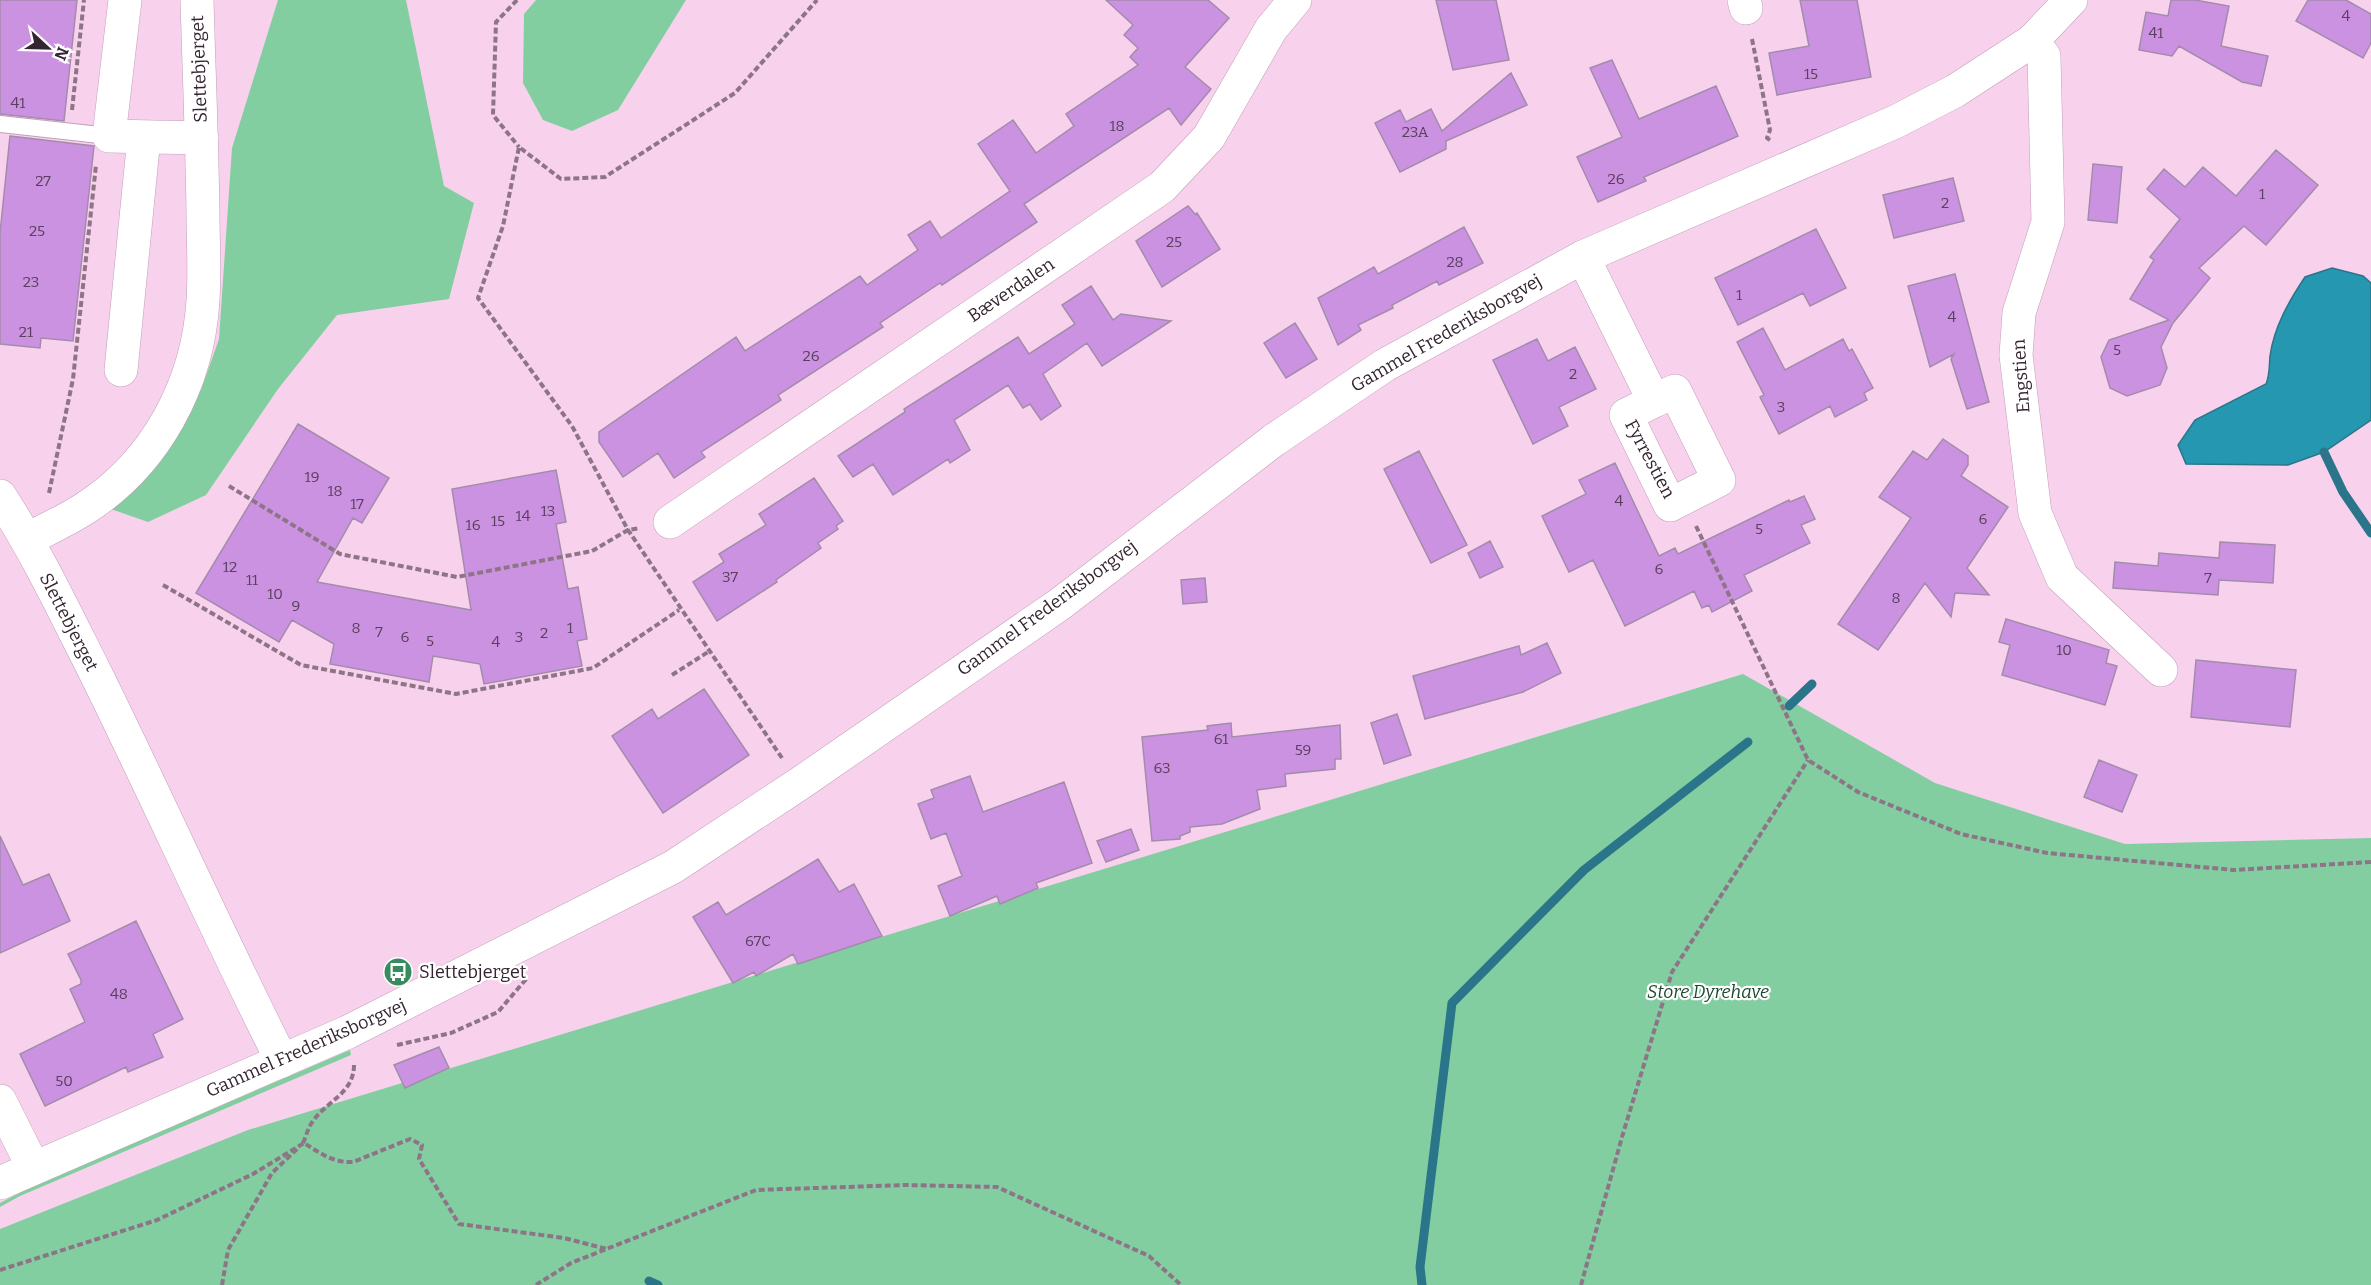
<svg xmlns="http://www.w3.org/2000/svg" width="2371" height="1285" viewBox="0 0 2371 1285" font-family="Bitter,serif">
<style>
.green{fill:#82cea0}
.water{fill:#2697b0;stroke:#2a758a;stroke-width:1.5}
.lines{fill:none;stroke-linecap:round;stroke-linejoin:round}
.stream{stroke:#2a758a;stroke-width:9}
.building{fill:#cc92e2;stroke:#a38bac;stroke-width:1.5}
.lane-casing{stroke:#c29eb8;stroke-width:18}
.street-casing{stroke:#c29eb8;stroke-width:34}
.secondary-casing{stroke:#c29eb8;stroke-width:34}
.path{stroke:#8e7487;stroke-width:4;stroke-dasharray:6 3;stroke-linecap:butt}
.lane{stroke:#fff;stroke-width:16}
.street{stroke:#fff;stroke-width:33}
.secondary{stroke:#fff;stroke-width:33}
.labels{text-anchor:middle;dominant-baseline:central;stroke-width:4.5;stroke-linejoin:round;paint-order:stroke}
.number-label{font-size:15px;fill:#5a405c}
.street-label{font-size:18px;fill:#342530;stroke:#fff}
.poi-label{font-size:18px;fill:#342530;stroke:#fff;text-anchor:start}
.park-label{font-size:18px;font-style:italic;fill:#1d472f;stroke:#fff}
</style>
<rect width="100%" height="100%" fill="#f8d2ed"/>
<!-- green -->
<path class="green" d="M 278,0 L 406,0 L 444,186 L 474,203 L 449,299 L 337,315 L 278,389 L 206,495 L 148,522 L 108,508 L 201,390 L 219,339 L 232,148 Z
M 536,0 L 686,0 L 618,110 L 572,131 L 543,120 L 523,83 L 524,14 Z
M 1743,674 L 1935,783 L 2125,844 L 2371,838 L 2371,1285 L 0,1285 L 0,1229 L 248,1130 Z
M 350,1050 L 351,1055 L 20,1196 L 0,1207 L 0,1203 L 29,1188 Z"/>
<!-- water -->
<path class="water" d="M 2332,268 L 2363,276 L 2371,283 L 2371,420 L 2324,452 L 2288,465 L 2186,464 L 2178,445 L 2195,420 L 2266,384 C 2270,374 2269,367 2270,356 C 2274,327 2289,301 2305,277 Z"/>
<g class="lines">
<!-- stream -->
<path class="stream" d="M 2324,452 L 2343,492 L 2371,533
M 1789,706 L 1812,684
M 649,1281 L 658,1285
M 1422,1285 L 1420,1267 L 1452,1003 L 1584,870 L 1748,742"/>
</g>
<!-- building -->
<path class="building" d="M 0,0 L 77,0 L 64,121 L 0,114 Z
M 1106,0 L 1208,0 L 1229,18 L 1185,67 L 1211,89 L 1181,125 L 1169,108 L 1024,204 L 1037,222 L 942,285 L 940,283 L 880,323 L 883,327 L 778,395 L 781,400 L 701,452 L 705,457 L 674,478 L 658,453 L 623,477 L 599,442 L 599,432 L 736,337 L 745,351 L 860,276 L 867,285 L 918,250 L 908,235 L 930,221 L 941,238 L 1010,191 L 978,144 L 1013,120 L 1036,153 L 1074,126 L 1066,114 L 1138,65 L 1130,57 L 1138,48 L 1124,35 L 1133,25 Z
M 1436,0 L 1496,0 L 1509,60 L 1453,70 Z
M 1800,0 L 1857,0 L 1871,77 L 1777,95 L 1769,53 L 1809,46 Z
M 2171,0 L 2195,0 L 2229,6 L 2221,46 L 2268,56 L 2261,86 L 2242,82 L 2179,46 L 2172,56 L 2139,50 L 2146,12 L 2168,16 Z
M 2308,0 L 2346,0 L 2371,14 L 2371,43 L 2363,58 L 2296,21 Z
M 1612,60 L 1639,119 L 1716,86 L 1738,136 L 1644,177 L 1646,181 L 1598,202 L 1577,157 L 1622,137 L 1590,68 Z
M 1511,73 L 1527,105 L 1446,141 L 1446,149 L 1400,172 L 1375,123 L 1400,110 L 1406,122 L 1431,109 L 1442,131 Z
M 10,136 L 94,146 L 73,341 L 41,338 L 40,348 L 0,344 L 0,233 Z
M 2276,150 L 2318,185 L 2266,245 L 2244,226 L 2199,268 L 2210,278 L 2173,323 L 2161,347 L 2167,368 L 2160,385 L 2127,396 L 2110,388 L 2101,357 L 2109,340 L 2169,320 L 2130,299 L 2154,260 L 2150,257 L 2180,219 L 2147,189 L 2164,169 L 2185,187 L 2203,167 L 2236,196 Z
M 2093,164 L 2122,167 L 2117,223 L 2088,220 Z
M 1953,178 L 1964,221 L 1894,238 L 1883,195 Z
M 1188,206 L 1196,215 L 1197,213 L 1220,249 L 1162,287 L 1136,241 Z
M 1464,227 L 1483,263 L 1439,285 L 1437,281 L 1392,305 L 1393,308 L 1358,325 L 1361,330 L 1338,345 L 1318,298 L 1374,267 L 1378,274 Z
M 1816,229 L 1846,288 L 1810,306 L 1803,293 L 1738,325 L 1715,278 Z
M 1955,274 L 1989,402 L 1967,409 L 1951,359 L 1954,354 L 1930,367 L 1908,286 Z
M 1091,286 L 1113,320 L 1121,314 L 1171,321 L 1102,366 L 1087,343 L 1043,374 L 1061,406 L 1041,420 L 1030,404 L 1023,408 L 1008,385 L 954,420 L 970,450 L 950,463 L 948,459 L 893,495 L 873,464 L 853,477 L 838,456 L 905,412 L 904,409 L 1018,337 L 1029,354 L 1075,324 L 1062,305 Z
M 1295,323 L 1317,359 L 1286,378 L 1264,343 Z
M 1763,328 L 1785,370 L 1843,339 L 1849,351 L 1852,349 L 1873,388 L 1864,393 L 1867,400 L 1835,417 L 1830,406 L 1779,434 L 1760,397 L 1764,395 L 1737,342 Z
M 1537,339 L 1548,361 L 1575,347 L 1596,389 L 1559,407 L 1568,426 L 1533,444 L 1493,360 Z
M 298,424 L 389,478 L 362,523 L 353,518 L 317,582 L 471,610 L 452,489 L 556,470 L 566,522 L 556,524 L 568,589 L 578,587 L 587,639 L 577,641 L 582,666 L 484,684 L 480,664 L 433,656 L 429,682 L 330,664 L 334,644 L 292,620 L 279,642 L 196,593 Z
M 1943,439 L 1968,456 L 1968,465 L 1961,476 L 2008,507 L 1967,568 L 1989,595 L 1955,593 L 1951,617 L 1925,583 L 1878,650 L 1838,624 L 1911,518 L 1879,497 L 1913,451 L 1927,460 Z
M 1419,451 L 1467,545 L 1431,563 L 1384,469 Z
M 1615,463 L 1659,556 L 1675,548 L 1678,554 L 1789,500 L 1790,502 L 1804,496 L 1815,519 L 1801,525 L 1810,543 L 1744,575 L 1752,591 L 1712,612 L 1709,605 L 1702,608 L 1694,591 L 1625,626 L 1593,560 L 1569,572 L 1542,516 L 1586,494 L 1579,480 Z
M 814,478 L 843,521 L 836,526 L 838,529 L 818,543 L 821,548 L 776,580 L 777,582 L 717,621 L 693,582 L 724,562 L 719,554 L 766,525 L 759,514 Z
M 1490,541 L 1503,567 L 1480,578 L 1468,553 Z
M 2220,542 L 2275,545 L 2273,583 L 2219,580 L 2218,595 L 2113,588 L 2115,562 L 2158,566 L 2159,553 L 2219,558 Z
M 1205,578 L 1207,602 L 1183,604 L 1181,580 Z
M 2006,619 L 2109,650 L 2106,663 L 2117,666 L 2105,705 L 2002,675 L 2010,645 L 1999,642 Z
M 1547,643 L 1561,673 L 1523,692 L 1425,719 L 1413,676 L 1519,646 L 1521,655 Z
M 2196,660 L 2296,670 L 2290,727 L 2191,717 Z
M 704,689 L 749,755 L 663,813 L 612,736 L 652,709 L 658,719 Z
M 1397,714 L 1411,755 L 1384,764 L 1371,723 Z
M 1231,723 L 1232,737 L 1340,725 L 1341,759 L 1335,759 L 1335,769 L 1285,774 L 1286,786 L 1257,790 L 1260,809 L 1222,824 L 1190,827 L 1190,832 L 1180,836 L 1180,839 L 1152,841 L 1142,737 L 1208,730 L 1207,726 Z
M 2099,760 L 2137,775 L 2122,812 L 2084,797 Z
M 970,776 L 983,812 L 1064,782 L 1092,863 L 1036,883 L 1038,888 L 1000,904 L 997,896 L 950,916 L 938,886 L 962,876 L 946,833 L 931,839 L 918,804 L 934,798 L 931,790 Z
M 1131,829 L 1139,850 L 1106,862 L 1097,841 Z
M 0,836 L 23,885 L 49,874 L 70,921 L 0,953 Z
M 818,859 L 839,892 L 854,884 L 882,936 L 798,964 L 793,954 L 756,976 L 754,972 L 733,983 L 693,917 L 718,902 L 726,915 Z
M 136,921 L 183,1019 L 153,1034 L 163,1057 L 128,1072 L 126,1067 L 45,1106 L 20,1054 L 85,1022 L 70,989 L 81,984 L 81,980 L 68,954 Z
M 439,1047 L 449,1068 L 405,1088 L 394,1065 Z"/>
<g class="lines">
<!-- lane casing -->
<g class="lane-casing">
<path id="lane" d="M 0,124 L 109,136"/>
</g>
<!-- street casing -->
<g class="street-casing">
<path id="street" d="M 125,0 L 109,136 L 202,138
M 1744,0 L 1746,8
M 2032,41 L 2044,56 L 2048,222 L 2019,313 L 2016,355 L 2035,513 L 2062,577 L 2161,670
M 1583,257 L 1654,401 L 1675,391 L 1719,480 L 1670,505 L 1626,415 L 1654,401
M 121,370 L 144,137
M 0,496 C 37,553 66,615 97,676 C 160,804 218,934 282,1061
M 670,522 L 1162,187 L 1209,137 L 1271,29 L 1295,0
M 28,539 C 47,529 67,520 84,509 C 156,463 198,384 203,300 C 205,271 203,242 203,214 C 202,142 199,71 197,0
M 0,1101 L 33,1167"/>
</g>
<!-- secondary casing -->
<g class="secondary-casing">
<path id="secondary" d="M 0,1183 L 348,1032 L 673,867 L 799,784 L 1060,604 L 1274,440 L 1385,365 L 1583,257 L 1895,122 L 1955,91 L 2032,41 L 2071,0"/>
</g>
<!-- path -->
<path class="path" d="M 517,0 L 496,22 L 493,115 L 519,147
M 1752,39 L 1770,130 L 1767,138 L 1771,141
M 72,110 L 84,0
M 229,486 L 340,554 L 457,577 L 592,551 L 628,530 L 640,528
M 49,493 L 73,379 L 96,165
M 1696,526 L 1808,760 L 1858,792 L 1961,834 L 2047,853 L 2234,870 L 2371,862
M 163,585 L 301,665 L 456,694 L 593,668 L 679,610
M 672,675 L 708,652
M 782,758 L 628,530 L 572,426 L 478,298 L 503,226 L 519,147 L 561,179 L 605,177 L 735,93 L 817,0
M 397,1045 L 451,1033 L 498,1012 L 527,978
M 303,1143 C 306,1137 308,1127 313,1121 C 327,1101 354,1093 354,1065
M 0,1270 L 157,1220 L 253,1174 L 304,1143 C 320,1153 333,1163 353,1162 L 410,1139 L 422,1145 L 419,1159 L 459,1224 L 564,1238 L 607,1249
M 222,1285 L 228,1250 L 272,1173 L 297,1149
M 536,1285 L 571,1263 L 756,1190 L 905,1185 L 997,1187 L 1149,1256 L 1181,1285
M 1581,1285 L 1622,1137 L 1672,972 L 1808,760"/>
<!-- lane -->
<use href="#lane" class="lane"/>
<!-- street -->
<use href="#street" class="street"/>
<!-- secondary -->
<use href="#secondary" class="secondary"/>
</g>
<!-- icons -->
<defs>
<g id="bus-disc" transform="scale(1.5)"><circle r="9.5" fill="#388b5e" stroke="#fff"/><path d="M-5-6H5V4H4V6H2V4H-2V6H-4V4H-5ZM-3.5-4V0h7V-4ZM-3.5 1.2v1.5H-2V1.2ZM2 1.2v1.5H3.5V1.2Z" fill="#fff"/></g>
</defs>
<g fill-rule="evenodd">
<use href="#bus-disc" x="398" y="972"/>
</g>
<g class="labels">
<!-- number labels -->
<g class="number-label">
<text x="2346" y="16">4</text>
<text x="2156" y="33">41</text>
<text x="1811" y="74">15</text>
<text x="18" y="103">41</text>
<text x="1117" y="126">18</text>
<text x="1415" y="132">23A</text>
<text x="1616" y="179">26</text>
<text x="43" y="181">27</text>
<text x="2262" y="194">1</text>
<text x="1945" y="203">2</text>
<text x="37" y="231">25</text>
<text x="1174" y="242">25</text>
<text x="1455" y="262">28</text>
<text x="31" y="282">23</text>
<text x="1739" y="295">1</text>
<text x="1952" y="317">4</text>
<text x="26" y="332">21</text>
<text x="2117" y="350">5</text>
<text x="811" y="356">26</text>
<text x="1573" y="374">2</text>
<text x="1781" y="407">3</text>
<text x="312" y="477">19</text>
<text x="335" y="491">18</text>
<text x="1619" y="501">4</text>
<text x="357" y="504">17</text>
<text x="548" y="511">13</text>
<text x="523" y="516">14</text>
<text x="1983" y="519">6</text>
<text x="498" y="521">15</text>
<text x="473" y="525">16</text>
<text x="1759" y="529">5</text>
<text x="230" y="567">12</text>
<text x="1659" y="569">6</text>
<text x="730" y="577">37</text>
<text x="2208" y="578">7</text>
<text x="252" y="580">11</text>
<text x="275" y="594">10</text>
<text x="1896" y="598">8</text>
<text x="296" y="606">9</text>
<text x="356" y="628">8</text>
<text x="570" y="628">1</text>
<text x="379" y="632">7</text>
<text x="544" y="633">2</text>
<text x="405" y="637">6</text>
<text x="519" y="637">3</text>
<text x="430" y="641">5</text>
<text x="496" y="642">4</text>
<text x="2064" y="650">10</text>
<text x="1221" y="739">61</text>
<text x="1303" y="750">59</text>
<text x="1162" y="768">63</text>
<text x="758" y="941">67C</text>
<text x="119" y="994">48</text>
<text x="64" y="1081">50</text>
</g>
<!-- street labels -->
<g class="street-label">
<text transform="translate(199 69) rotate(-92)">Slettebjerget</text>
<text transform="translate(1011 290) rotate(-34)">Bæverdalen</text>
<text transform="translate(1446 333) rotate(-30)">Gammel Frederiksborgvej</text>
<text transform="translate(2021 376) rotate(-94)">Engstien</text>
<text transform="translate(1650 459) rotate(62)">Fyrrestien</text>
<text transform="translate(1047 608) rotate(-36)">Gammel Frederiksborgvej</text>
<text transform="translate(69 622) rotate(63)">Slettebjerget</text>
<text transform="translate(306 1048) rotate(-24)">Gammel Frederiksborgvej</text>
</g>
<!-- poi labels -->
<g class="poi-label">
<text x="419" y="972">Slettebjerget</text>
</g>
<!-- park labels -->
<g class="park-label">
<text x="1708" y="992">Store Dyrehave</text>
</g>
</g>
<!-- north arrow -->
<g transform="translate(48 48) rotate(112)" stroke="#ffffff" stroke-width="4.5" paint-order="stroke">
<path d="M0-4.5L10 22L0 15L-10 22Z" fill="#342530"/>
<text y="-9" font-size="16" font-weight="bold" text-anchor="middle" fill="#342530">N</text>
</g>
</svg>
